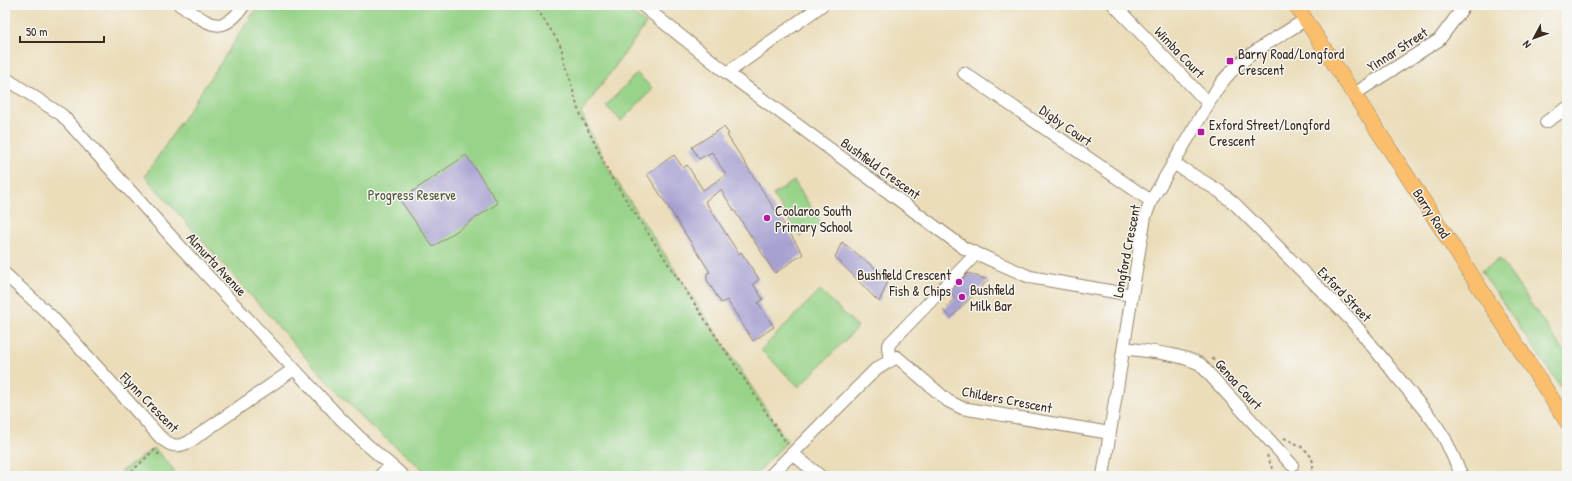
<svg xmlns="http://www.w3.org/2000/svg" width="1572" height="481" viewBox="0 0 1572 481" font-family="'Patrick Hand',sans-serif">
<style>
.green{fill:#97d388;stroke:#697e53}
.building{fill:#a7a1d2}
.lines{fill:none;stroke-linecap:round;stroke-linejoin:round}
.minor-casing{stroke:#93846c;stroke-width:14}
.major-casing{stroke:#93846c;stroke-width:16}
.path{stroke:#93846c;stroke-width:2;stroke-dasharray:3 3;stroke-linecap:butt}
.minor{stroke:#fff;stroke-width:12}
.major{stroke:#fabe6d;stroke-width:15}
.poi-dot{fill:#b5179e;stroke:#f6f6f2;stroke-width:1.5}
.labels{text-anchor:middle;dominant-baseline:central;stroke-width:3;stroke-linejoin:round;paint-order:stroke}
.street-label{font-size:14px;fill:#3b2a1e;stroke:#f6f6f2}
.poi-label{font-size:14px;fill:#3b2a1e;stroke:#f6f6f2;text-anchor:start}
.park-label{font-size:14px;fill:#525438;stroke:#f6f6f2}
</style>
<rect width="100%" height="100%" fill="#f6f6f2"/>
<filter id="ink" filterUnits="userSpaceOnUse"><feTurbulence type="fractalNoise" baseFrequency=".025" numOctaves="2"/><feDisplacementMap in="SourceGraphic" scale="8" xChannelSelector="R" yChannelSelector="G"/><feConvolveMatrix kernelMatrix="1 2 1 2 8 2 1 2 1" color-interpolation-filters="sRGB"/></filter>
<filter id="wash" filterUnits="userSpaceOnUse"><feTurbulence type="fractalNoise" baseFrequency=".012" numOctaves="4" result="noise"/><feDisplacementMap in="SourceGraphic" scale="16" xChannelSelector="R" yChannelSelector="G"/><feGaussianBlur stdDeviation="0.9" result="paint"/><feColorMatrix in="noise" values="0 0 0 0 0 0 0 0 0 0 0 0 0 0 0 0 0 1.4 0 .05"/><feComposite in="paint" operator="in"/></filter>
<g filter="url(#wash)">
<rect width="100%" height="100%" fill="#ebddb9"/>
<!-- green -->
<path class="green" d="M 259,5 L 621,5 L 646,24 L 581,113 L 610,171 L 787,441 L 786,443 L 754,476 L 431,476 L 366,422 L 308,360 L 145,176 Z
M 637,73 L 653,89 L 621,121 L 606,106 Z
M 794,181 L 821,223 L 800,236 L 773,195 Z
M 1500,259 L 1567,356 L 1567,396 L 1481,271 Z
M 820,290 L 858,327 L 799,387 L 761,350 Z
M 154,448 L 175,471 L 167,476 L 115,476 Z"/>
<g id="blocks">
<!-- building -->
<path class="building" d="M 724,127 L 729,134 L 727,135 L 803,254 L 775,273 L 721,190 L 705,201 L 739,254 L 741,252 L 759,279 L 753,284 L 763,299 L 758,303 L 774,327 L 753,341 L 727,300 L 721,303 L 707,280 L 707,273 L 710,272 L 647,174 L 674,155 L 683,168 L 687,165 L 703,190 L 726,175 L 712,152 L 699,159 L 692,147 Z
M 466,155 L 498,203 L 433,247 L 400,200 Z
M 842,242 L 889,279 L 879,302 L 835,257 Z
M 968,273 L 988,280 L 951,318 L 943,310 L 955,298 L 949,292 Z"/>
</g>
</g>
<g filter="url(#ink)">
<use href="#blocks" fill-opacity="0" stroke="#93846c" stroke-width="1"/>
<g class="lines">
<!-- minor casing -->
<g class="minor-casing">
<path id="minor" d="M 180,5 C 208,22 221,39 244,5
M 642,5 L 727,73 L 964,248 L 1030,277 L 1132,295
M 1114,5 L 1208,103
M 727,73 L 822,5
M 964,73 L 1151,201
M 5,78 L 62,115 L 176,242 L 338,416 L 364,442 L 403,476
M 1354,94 L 1439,40 L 1465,5
M 1546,122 L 1567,108
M 1173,163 L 1219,191 L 1236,205 L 1351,320 L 1434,422 L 1445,439 L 1462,476
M 5,274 L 52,317 L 160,437 C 170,446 177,448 189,442 L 294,369
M 1124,348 C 1149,352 1178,353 1200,364 L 1292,465
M 890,361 L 888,347 L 890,343 L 976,254
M 793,454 L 820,476
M 380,476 L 390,465
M 770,476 L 876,369 L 897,357 L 948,401 L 962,408 L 1110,433
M 1103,476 L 1140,245 L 1145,217 L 1151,201 L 1217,89 C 1238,57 1274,40 1305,20"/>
</g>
<!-- major casing -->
<g class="major-casing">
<path id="major" d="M 1296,5 L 1567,422"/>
</g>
<!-- path -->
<path class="path" d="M 532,5 L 539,12 L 560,44 L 578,109 L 611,177 L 787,444
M 1212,358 L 1226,374
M 1284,438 C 1300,445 1321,455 1310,476
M 1267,455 L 1275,476
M 127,476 L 154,450 L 158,454 L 160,453"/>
<!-- minor -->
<use href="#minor" class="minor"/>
<!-- major -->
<use href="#major" class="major"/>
</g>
</g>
<!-- markers -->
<g class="poi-dot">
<rect x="1226" y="57" width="8" height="8" rx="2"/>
<rect x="1197" y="128" width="8" height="8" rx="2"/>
<circle cx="767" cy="218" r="4"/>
<circle cx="959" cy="282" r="4"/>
<circle cx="962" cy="297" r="4"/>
</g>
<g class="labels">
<!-- street labels -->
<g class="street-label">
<text transform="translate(1397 49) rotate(-33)">Yinnar Street</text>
<text transform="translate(1180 52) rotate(46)">Wimba Court</text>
<text transform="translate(1066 125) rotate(35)">Digby Court</text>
<text transform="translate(881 168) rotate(36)">Bushfield Crescent</text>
<text transform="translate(1432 213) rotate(57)">Barry Road</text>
<text transform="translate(1126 251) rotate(-79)">Longford Crescent</text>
<text transform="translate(217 264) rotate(47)">Almurta Avenue</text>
<text transform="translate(1345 294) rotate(46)">Exford Street</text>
<text transform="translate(1239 384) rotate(48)">Genoa Court</text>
<text transform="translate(1007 399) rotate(11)">Childers Crescent</text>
<text transform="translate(150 402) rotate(46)">Flynn Crescent</text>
</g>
<!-- poi labels -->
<g class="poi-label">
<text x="1238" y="53">Barry Road/Longford<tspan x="1238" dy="16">Crescent</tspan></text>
<text x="1209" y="124">Exford Street/Longford<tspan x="1209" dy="16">Crescent</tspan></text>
<text x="775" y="210">Coolaroo South<tspan x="775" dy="16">Primary School</tspan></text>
<text x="951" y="274" text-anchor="end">Bushfield Crescent<tspan x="951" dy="16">Fish &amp; Chips</tspan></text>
<text x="970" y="289">Bushfield<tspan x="970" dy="16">Milk Bar</tspan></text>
</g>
<!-- park labels -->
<g class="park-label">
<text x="412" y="194">Progress Reserve</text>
</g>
</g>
<!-- margin -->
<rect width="1572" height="481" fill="none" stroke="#f6f6f2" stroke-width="20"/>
<!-- north arrow -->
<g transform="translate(1534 38) rotate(229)" stroke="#f6f6f2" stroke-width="3" paint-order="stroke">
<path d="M0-3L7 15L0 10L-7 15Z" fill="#3b2a1e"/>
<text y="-6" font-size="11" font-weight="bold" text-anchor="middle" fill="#3b2a1e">N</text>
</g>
<!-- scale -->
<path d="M20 36v6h84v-6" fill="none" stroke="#3b2a1e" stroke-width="2"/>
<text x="26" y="36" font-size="12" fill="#3b2a1e" stroke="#f6f6f2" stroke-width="3" paint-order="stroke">50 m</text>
</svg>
